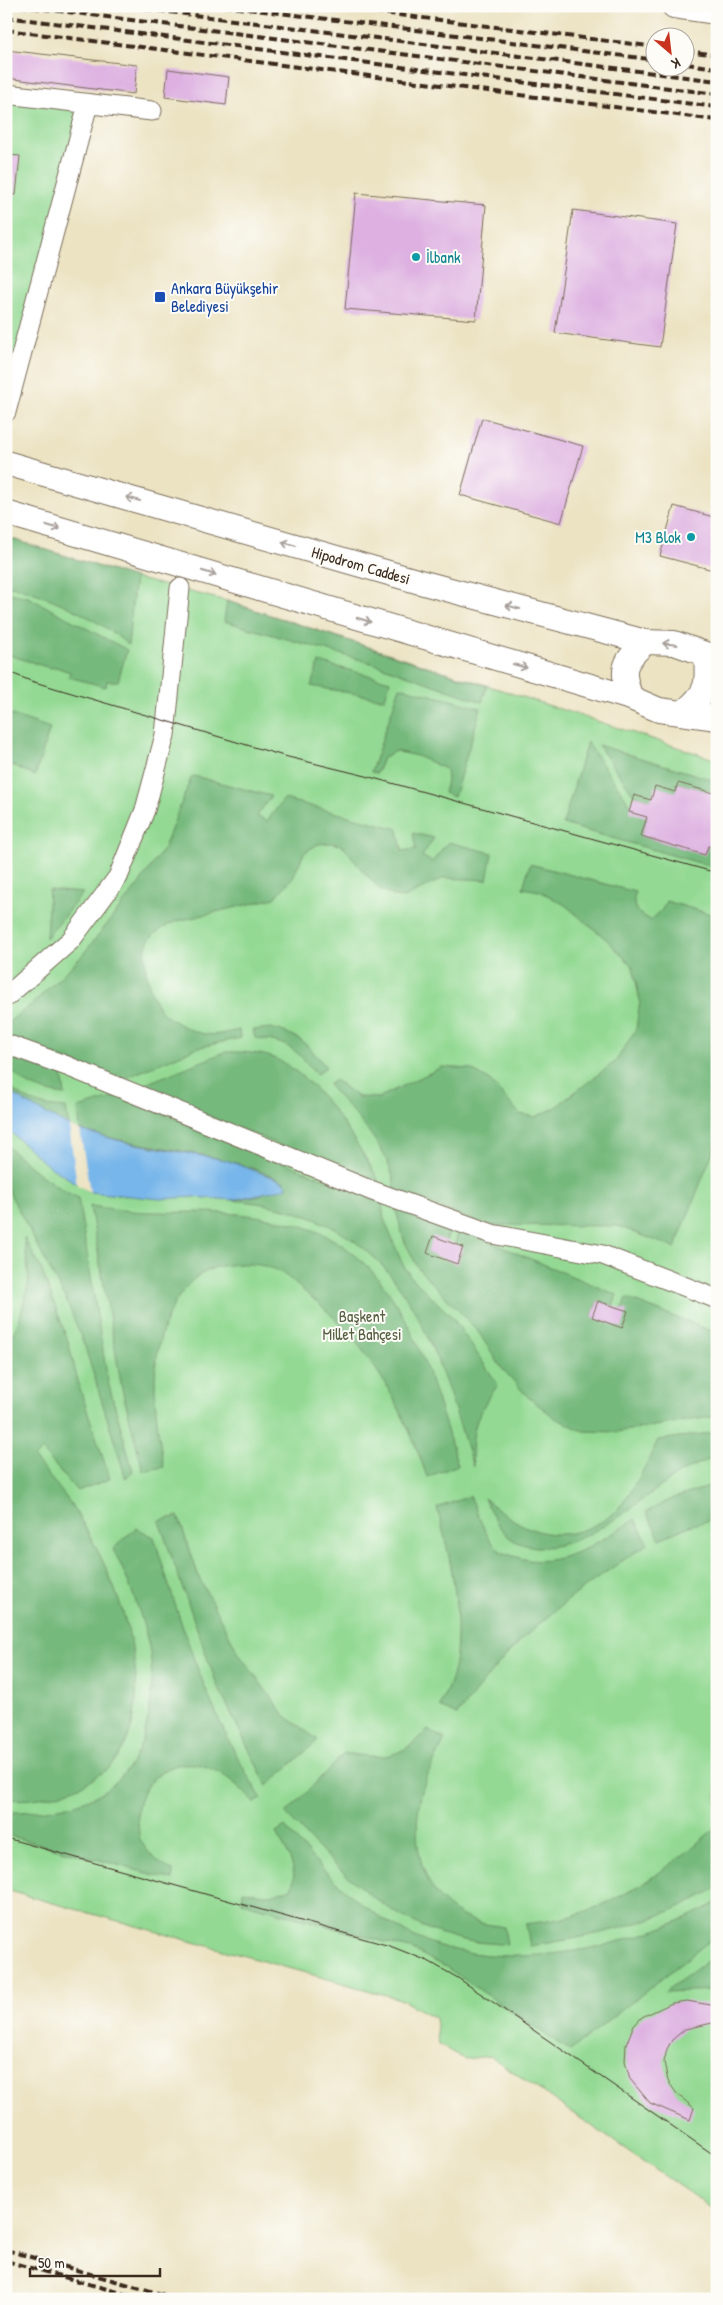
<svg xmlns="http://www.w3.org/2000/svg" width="723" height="2305" viewBox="0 0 723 2305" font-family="'Patrick Hand',sans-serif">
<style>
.green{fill:#93d993;stroke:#678258}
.forest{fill:#76b97d;stroke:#58724e}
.water{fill:#77b6ea;stroke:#597084}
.pier{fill:#ece3c3}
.building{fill:#ddb0e1}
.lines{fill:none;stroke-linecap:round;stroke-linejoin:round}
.minor-casing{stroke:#796b58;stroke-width:21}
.major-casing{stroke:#796b58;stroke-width:26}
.minor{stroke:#fff;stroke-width:19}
.major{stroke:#fff;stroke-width:24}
.tram{stroke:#3b2a1e;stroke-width:1}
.rail{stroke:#3b2a1e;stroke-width:4;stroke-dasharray:8 4;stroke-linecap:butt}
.oneway{stroke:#a79f9a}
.culture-dot{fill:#0f9aa8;stroke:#fdfcf7;stroke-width:2}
.transit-dot{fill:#1a4fb4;stroke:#fdfcf7;stroke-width:2}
.labels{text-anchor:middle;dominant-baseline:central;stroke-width:4;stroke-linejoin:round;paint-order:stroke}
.culture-label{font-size:16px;fill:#0d838f;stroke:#fdfcf7;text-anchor:start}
.transit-label{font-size:16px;fill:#164399;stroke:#fdfcf7;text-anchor:start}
.street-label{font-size:16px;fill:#3b2a1e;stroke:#fdfcf7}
.park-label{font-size:16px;fill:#555f41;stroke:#fdfcf7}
</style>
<rect width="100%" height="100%" fill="#fdfcf7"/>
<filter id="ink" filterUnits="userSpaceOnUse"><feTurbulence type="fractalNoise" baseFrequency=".02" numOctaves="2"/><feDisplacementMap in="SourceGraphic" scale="10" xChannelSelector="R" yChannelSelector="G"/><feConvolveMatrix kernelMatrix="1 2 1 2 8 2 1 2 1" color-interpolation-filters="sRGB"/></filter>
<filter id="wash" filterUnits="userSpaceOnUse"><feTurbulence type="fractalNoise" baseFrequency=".0096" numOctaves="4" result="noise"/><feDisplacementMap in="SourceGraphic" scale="20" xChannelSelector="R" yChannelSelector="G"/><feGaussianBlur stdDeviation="1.12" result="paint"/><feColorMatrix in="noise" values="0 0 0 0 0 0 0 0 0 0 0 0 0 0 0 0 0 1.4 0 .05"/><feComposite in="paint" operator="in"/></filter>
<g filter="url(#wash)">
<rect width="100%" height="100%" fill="#ece3c3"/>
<!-- green -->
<path class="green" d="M 6,94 L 88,104 L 6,412 Z
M 6,537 L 135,578 L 227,601 L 717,760 L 717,2212 L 490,2056 L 464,2059 L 438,2044 L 435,2018 L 400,1999 L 6,1890 Z"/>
<!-- forest -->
<path class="forest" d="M 6,537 L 135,578 L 128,645 C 100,619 43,592 6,585 Z
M 6,592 L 28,597 L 127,650 L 118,681 L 107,681 L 106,687 L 69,677 L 70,672 L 56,667 L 50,668 L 6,654 Z
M 227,601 L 487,686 L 482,702 L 375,664 L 224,621 Z
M 319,662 L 390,681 L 385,699 L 311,686 Z
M 400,687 L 481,708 L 454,797 L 444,793 L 447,781 L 446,769 L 417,756 L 395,751 L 383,758 L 377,773 L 371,772 Z
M 6,713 L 50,728 L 35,776 L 6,762 Z
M 587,742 L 631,806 L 647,817 L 641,836 L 705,854 L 708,846 L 717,848 L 717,868 L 563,824 Z
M 598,745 L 717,781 L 717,794 L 678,783 L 675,792 L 651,800 L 634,795 Z
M 194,776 L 271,796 L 257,816 L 267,821 L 284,799 L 398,829 L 402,851 L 416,849 L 413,833 L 434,838 L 422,856 L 432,862 L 448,842 L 492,853 L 487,880 L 444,878 L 404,898 L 396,897 L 380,889 L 360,868 L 350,854 L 341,845 L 331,843 L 318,844 L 304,853 L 293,877 L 275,898 L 174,922 C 165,927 151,934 147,944 C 141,961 150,997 161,1011 C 168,1020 194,1033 205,1034 C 216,1036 229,1032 239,1030 L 240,1038 L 196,1048 L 121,1080 L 6,1037 L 6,1024 L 31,1005 L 80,958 L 139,884 L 164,848 L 191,778 Z
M 530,864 L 635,892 C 631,906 638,915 651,920 L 662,910 L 666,901 L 717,916 L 717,1141 L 675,1248 L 618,1226 L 486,1225 L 395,1190 C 393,1152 353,1112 328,1085 L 335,1080 L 358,1097 L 378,1098 L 442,1067 L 470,1069 L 489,1080 L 520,1114 L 535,1117 L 553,1109 L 616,1061 L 636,1029 L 640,1001 L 633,967 L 606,939 L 565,905 L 540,891 L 523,888 Z
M 49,890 L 83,893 L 46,938 Z
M 271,1028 C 301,1036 307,1044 326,1067 L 316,1075 C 295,1047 289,1043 255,1038 L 253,1030 Z
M 6,1051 L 62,1074 L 65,1095 C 41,1092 6,1081 6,1051 Z
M 225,1052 C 241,1052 256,1052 271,1057 C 317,1075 354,1138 378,1179 L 378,1185 L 138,1087 Z
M 6,1084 C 24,1101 42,1107 66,1108 L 69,1126 L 28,1104 L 6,1089 Z
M 119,1096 L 382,1202 L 384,1219 L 402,1263 L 411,1277 L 453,1318 L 498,1385 C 476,1413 470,1431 473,1467 C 429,1327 401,1216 233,1200 L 260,1195 L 284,1182 C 225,1150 145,1150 80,1130 L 78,1108 Z
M 6,1145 C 29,1167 50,1184 78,1198 L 108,1382 L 133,1471 L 126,1479 L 85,1347 L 68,1304 L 6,1186 Z
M 90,1206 C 111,1209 133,1212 154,1212 C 178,1213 202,1211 226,1213 C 265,1216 312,1223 345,1247 C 413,1296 433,1389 458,1465 L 427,1477 C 402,1403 367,1341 305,1292 C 296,1285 287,1275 278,1271 C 260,1262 241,1263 222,1266 C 204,1269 190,1280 180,1295 C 145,1345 154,1410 164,1467 L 143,1471 L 122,1389 Z
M 395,1207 L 451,1226 L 446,1241 L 433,1237 L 457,1263 L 463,1248 L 455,1244 L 459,1229 L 617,1295 L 613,1306 L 598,1301 L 592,1317 L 622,1309 L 626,1298 L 717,1333 L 717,1416 L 616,1432 L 583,1431 L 557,1419 L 528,1397 L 501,1367 L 477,1330 L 418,1268 L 404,1240 Z
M 24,1238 L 41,1268 L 68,1341 L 80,1389 L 110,1479 L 77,1491 L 42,1450 L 34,1458 C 47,1475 63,1491 74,1509 C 115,1573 168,1697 112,1765 C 108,1771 99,1774 94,1778 C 69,1794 36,1802 6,1799 L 6,1347 L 19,1321 L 29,1281 Z
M 717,1432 L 717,1456 C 706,1461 695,1465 685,1470 C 642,1496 576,1562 522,1544 C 502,1538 492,1515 484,1498 C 515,1524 546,1545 588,1528 C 598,1524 610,1518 617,1510 C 635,1489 646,1465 658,1440 Z
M 717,1484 L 717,1518 L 689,1526 L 660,1539 L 646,1512 L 674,1498 Z
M 470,1496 C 478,1512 485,1538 499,1550 C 503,1553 509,1555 514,1556 C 556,1573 600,1541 635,1519 L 648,1544 C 606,1571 565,1600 528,1634 C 501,1658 480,1687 457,1715 L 440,1707 C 445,1693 453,1678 455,1663 C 462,1610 451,1559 437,1508 Z
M 178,1516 L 200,1580 L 239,1654 L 284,1715 L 318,1740 L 267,1786 L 217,1685 L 159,1521 Z
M 136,1528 L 154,1537 C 182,1628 210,1719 262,1799 L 254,1803 C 228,1772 189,1746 153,1779 C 142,1790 136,1805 138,1821 C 139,1828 138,1838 142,1843 C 150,1856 160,1864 173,1871 L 173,1880 L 6,1835 L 6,1812 C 84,1813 140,1791 150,1706 C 152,1683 153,1660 147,1638 C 139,1606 127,1577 113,1549 Z
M 428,1730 L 445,1739 C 438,1755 428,1772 423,1788 C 408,1840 420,1904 477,1922 C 486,1925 495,1925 504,1927 L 507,1945 C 494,1943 481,1943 468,1941 C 389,1925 339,1870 286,1814 L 344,1753 C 384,1759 398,1760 428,1730 Z
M 717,1826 L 717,1888 C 653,1924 601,1935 530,1946 L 526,1924 C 541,1922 557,1920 572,1916 C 628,1899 674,1865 717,1826 Z
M 285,1827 C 321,1869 360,1910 411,1935 C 499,1978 635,1949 717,1902 L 717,1935 L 570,2051 L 446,1967 L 413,1950 L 242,1902 L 243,1891 L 271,1895 L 291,1888 C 300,1869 285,1849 276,1833 Z
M 717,1954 L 717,1990 L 665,1992 Z"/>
<!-- water -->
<path class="water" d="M 6,1089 L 28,1104 L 75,1129 L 125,1142 L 226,1160 L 280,1180 L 287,1185 L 286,1188 L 233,1200 L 193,1197 L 160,1199 L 90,1192 L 47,1165 L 6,1128 Z"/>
<!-- pier -->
<path class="pier" d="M 69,1126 L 80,1130 L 90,1192 L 77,1185 Z"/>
<g id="blocks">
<!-- building -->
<path class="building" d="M 6,50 L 137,65 L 134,94 L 6,78 Z
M 168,69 L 229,77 L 226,105 L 165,97 Z
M 6,155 L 20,156 L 16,195 L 6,194 Z
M 356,193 L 486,205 L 476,320 L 345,309 Z
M 573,210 L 677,224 L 660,347 L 555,333 Z
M 482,418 L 583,446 L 561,523 L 460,495 Z
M 674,506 L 717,518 L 717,571 L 660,556 Z
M 678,783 L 717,794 L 717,848 L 708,846 L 705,855 L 641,836 L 647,817 L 629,812 L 634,795 L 651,800 L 655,786 L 675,792 Z
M 433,1236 L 463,1247 L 457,1264 L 427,1253 Z
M 598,1301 L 628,1311 L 622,1328 L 592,1317 Z
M 687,2001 L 717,2006 L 717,2022 L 685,2029 L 672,2040 L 667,2049 L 664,2062 L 668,2081 L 677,2094 L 694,2108 L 690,2120 L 650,2103 L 630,2079 L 625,2061 L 626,2045 L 633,2027 L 642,2017 L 672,2003 Z"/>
</g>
</g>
<g filter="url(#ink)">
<use href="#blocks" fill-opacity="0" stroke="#796b58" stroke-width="1"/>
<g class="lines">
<!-- minor casing -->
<g class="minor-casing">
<path id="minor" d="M 6,94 L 152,111
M 6,412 L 88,104
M 6,997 L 71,940 L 118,877 L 145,810 L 165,735 L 180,588
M 6,1044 L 67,1066 L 370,1190 L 492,1234 L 603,1255 L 717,1299"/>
</g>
<!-- major casing -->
<g class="major-casing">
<path id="major" d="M 674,6 L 717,12
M 6,463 L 420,582 L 646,642 L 674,643 L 717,658
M 6,513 L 631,698 L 659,710 L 717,718
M 631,698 C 620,669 623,662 646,642
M 684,712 C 708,692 708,685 706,654"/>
</g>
<!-- minor -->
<use href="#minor" class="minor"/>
<!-- major -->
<use href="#major" class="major"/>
<!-- tram -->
<path class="tram" d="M 6,671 L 31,681 L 284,756 L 366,776 L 717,873
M 6,1838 L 390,1946 L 428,1961 L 458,1978 L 717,2157"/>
<!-- rail -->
<path class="rail" d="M 20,6 L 717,94
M 122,6 L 717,81
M 224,6 L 656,60
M 327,6 L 656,47
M 6,17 L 717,107
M 6,30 L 717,120
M 686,51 L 717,55
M 686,64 L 717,68
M 6,2250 L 179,2299
M 6,2261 L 143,2299"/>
</g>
<!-- one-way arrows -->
<defs><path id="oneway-shaft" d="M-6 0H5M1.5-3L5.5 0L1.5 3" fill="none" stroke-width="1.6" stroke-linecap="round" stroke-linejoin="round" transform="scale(1.25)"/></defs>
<g class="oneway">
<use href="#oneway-shaft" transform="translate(133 499) rotate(-164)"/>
<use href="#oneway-shaft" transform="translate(53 527) rotate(17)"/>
<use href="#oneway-shaft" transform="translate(289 544) rotate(-164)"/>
<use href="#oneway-shaft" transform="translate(209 573) rotate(17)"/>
<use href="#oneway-shaft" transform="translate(513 607) rotate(-165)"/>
<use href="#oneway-shaft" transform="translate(364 620) rotate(17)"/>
<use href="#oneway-shaft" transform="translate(670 644) rotate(-173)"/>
<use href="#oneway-shaft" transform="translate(520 666) rotate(16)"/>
</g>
</g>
<!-- markers -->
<g class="culture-dot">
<circle cx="416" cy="257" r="5"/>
<circle cx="691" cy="537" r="5"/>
</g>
<rect class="transit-dot" x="154" y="291" width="12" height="12" rx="2.5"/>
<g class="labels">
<!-- culture labels -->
<g class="culture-label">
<text x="426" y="257">İlbank</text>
<text x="681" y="537" text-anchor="end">M3 Blok</text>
</g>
<!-- transit labels -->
<g class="transit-label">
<text x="171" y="288">Ankara Büyükşehir<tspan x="171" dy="18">Belediyesi</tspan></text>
</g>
<!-- street labels -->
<g class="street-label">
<text transform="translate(361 565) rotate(16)">Hipodrom Caddesi</text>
</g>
<!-- park labels -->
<g class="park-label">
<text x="362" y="1316">Başkent<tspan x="362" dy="18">Millet Bahçesi</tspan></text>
</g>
</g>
<!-- margin -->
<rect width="723" height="2305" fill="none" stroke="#fdfcf7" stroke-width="25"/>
<!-- north arrow -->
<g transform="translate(670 52) rotate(152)"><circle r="24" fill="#fdfcf7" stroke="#afa8a0"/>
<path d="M0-4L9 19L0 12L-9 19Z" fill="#c8321e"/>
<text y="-8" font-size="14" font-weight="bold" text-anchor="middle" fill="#3b2a1e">K</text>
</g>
<!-- scale -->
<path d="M30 2268v8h130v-8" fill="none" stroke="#3b2a1e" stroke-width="2.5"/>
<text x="38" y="2268" font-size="15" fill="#3b2a1e" stroke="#fdfcf7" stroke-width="4" paint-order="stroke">50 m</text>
</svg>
